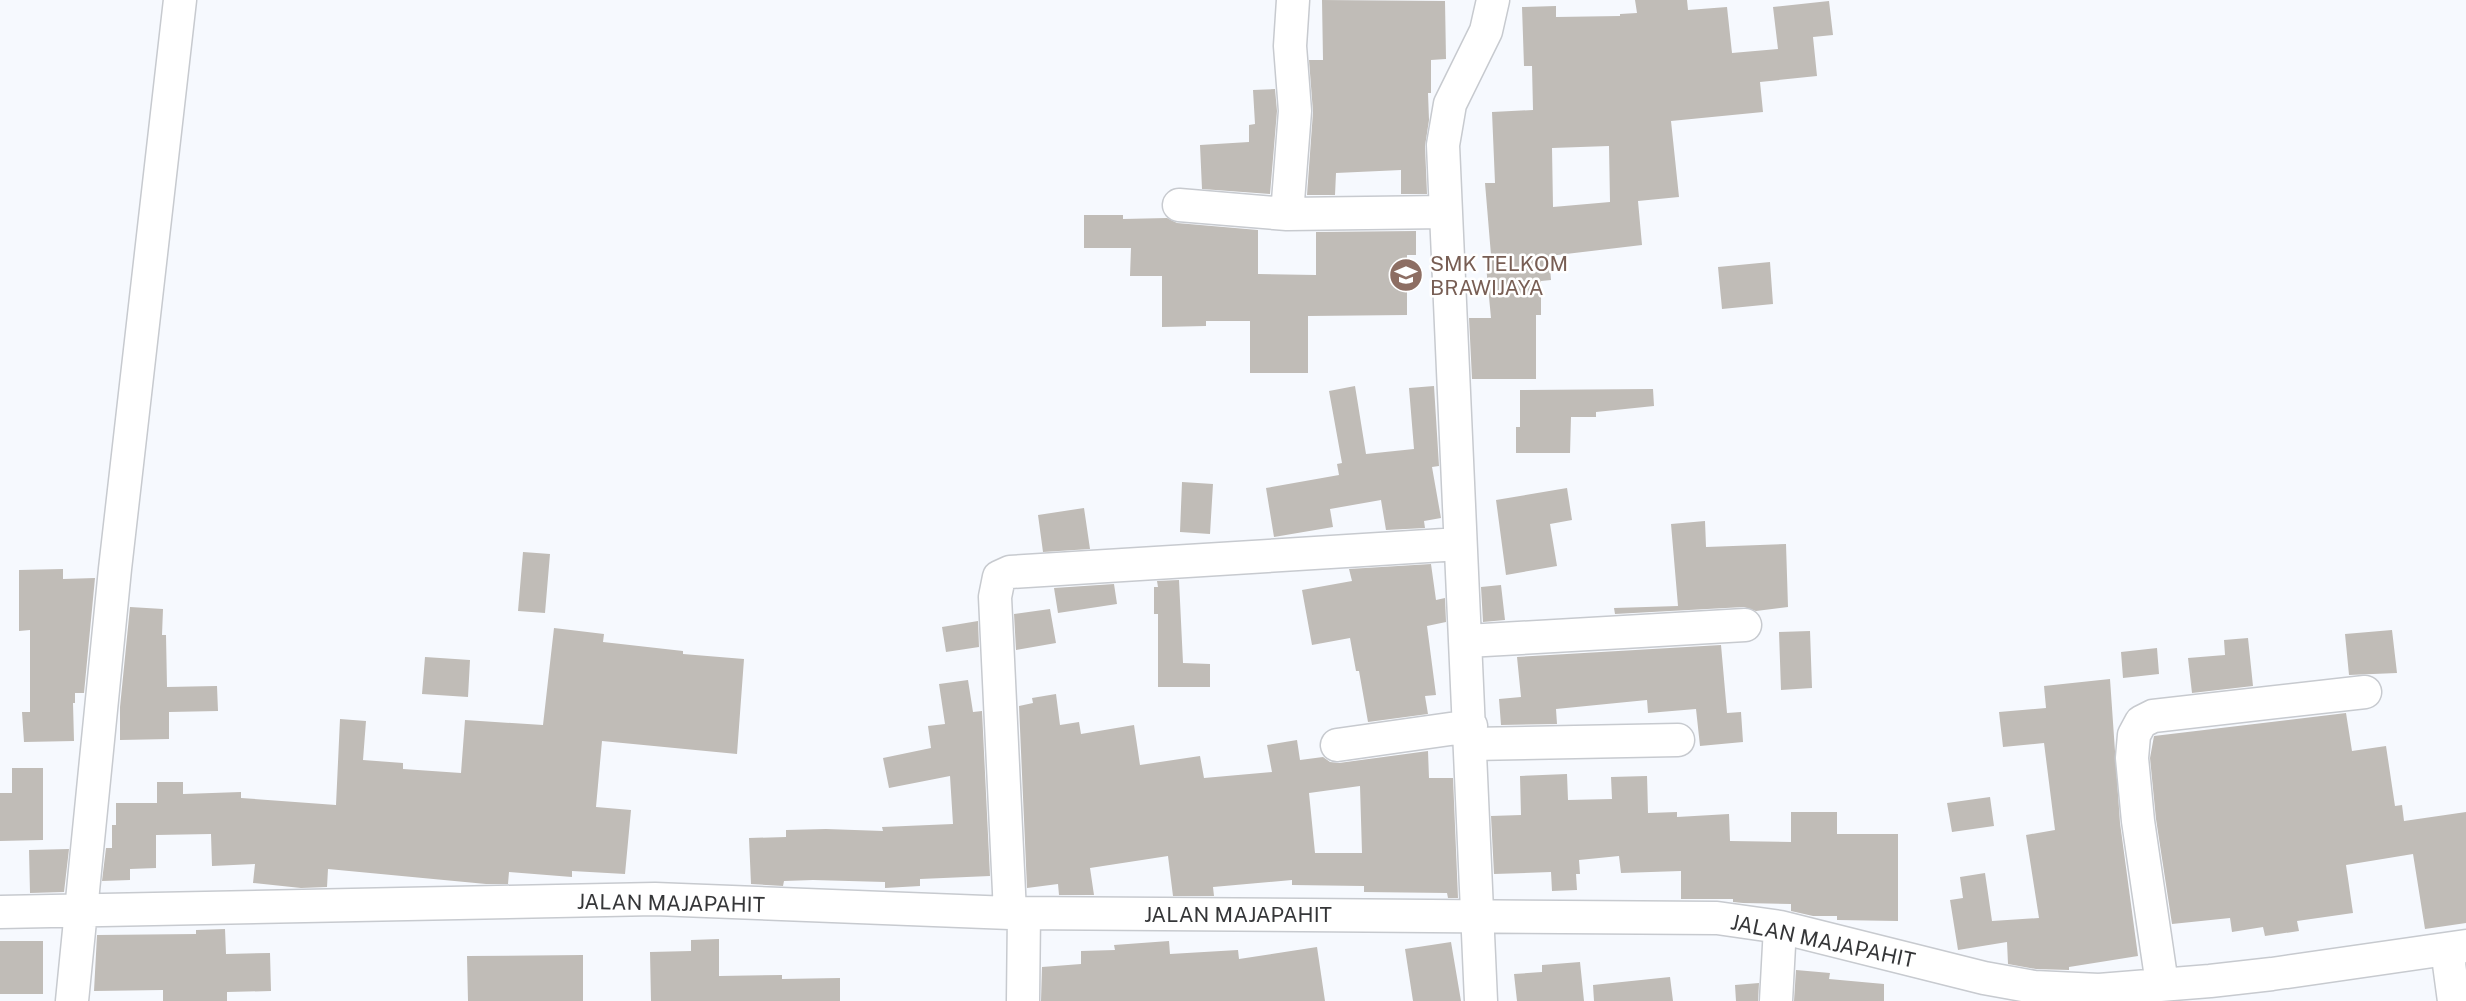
<svg xmlns="http://www.w3.org/2000/svg" width="2466" height="1001" viewBox="0 0 2466 1001" font-family="'Public Sans',sans-serif">
<style>
.building{fill:#c0bcb7;fill-rule:evenodd}
.lines{fill:none;stroke-linecap:round;stroke-linejoin:round}
.street-casing{stroke:#c7cacf;stroke-width:35}
.street{stroke:#fff;stroke-width:32}
.labels{text-anchor:middle;dominant-baseline:central;stroke-width:5;stroke-linejoin:round;paint-order:stroke}
.education-label{font-size:21px;fill:#785e54;stroke:#fff;text-anchor:start}
.street-label{font-size:21px;fill:#353638;stroke:#fff}
</style>
<rect width="100%" height="100%" fill="#f6f9fe"/>
<!-- building -->
<path class="building" d="M 1322,0 L 1445,1 L 1446,59 L 1431,60 L 1431,93 L 1428,93 L 1429,120 L 1425,146 L 1427,194 L 1401,194 L 1401,170 L 1336,173 L 1335,195 L 1307,195 L 1313,112 L 1309,60 L 1323,60 Z
M 1635,0 L 1687,0 L 1688,10 L 1727,7 L 1732,53 L 1778,49 L 1773,7 L 1829,1 L 1833,35 L 1813,37 L 1817,76 L 1760,82 L 1763,112 L 1671,121 L 1679,197 L 1638,201 L 1642,245 L 1549,256 L 1551,280 L 1541,281 L 1541,315 L 1536,315 L 1536,379 L 1472,379 L 1469,318 L 1491,318 L 1485,255 L 1491,255 L 1485,183 L 1495,183 L 1492,112 L 1533,110 L 1532,66 L 1524,66 L 1522,7 L 1556,6 L 1556,17 L 1620,16 L 1620,14 L 1637,13 ZM 1609,146 L 1610,202 L 1553,207 L 1552,148 Z
M 1275,89 L 1277,111 L 1270,194 L 1202,189 L 1200,145 L 1249,142 L 1249,125 L 1255,124 L 1253,90 Z
M 1084,215 L 1123,215 L 1123,219 L 1167,218 L 1177,223 L 1258,230 L 1258,274 L 1316,275 L 1316,232 L 1416,231 L 1416,255 L 1407,255 L 1407,315 L 1308,316 L 1308,373 L 1250,373 L 1250,321 L 1206,321 L 1206,326 L 1162,327 L 1162,276 L 1130,276 L 1131,248 L 1084,248 Z
M 1770,262 L 1773,304 L 1722,309 L 1718,267 Z
M 1355,386 L 1366,454 L 1414,449 L 1409,388 L 1434,386 L 1439,466 L 1432,467 L 1441,518 L 1424,521 L 1425,528 L 1386,530 L 1381,500 L 1330,509 L 1333,527 L 1274,537 L 1266,488 L 1339,475 L 1337,464 L 1342,463 L 1329,391 Z
M 1653,389 L 1654,406 L 1596,412 L 1596,417 L 1571,417 L 1570,453 L 1516,453 L 1516,427 L 1520,427 L 1520,390 Z
M 1182,482 L 1213,484 L 1210,534 L 1180,532 Z
M 1567,488 L 1572,520 L 1550,524 L 1557,566 L 1506,575 L 1496,500 Z
M 1084,508 L 1090,549 L 1043,552 L 1038,515 Z
M 1705,521 L 1706,547 L 1786,544 L 1788,607 L 1756,611 L 1744,607 L 1615,614 L 1614,608 L 1678,606 L 1671,524 Z
M 523,552 L 550,554 L 545,613 L 518,611 Z
M 1431,564 L 1436,600 L 1445,598 L 1446,622 L 1427,626 L 1436,695 L 1425,696 L 1428,714 L 1368,722 L 1359,671 L 1356,671 L 1350,638 L 1312,645 L 1302,590 L 1352,581 L 1349,569 Z
M 63,569 L 63,579 L 95,578 L 84,693 L 75,693 L 75,703 L 73,703 L 74,741 L 24,742 L 22,712 L 30,712 L 30,630 L 19,631 L 19,570 Z
M 1179,580 L 1183,663 L 1210,664 L 1210,687 L 1158,687 L 1158,614 L 1154,614 L 1154,587 L 1158,587 L 1157,581 Z
M 1114,584 L 1117,604 L 1058,613 L 1054,588 Z
M 1501,585 L 1505,620 L 1483,622 L 1481,587 Z
M 130,607 L 163,609 L 162,635 L 166,635 L 167,687 L 217,686 L 218,711 L 169,712 L 169,739 L 120,740 L 120,707 Z
M 1050,609 L 1056,643 L 1016,650 L 1014,614 Z
M 978,621 L 979,647 L 946,652 L 942,627 Z
M 554,628 L 604,634 L 603,642 L 683,651 L 683,654 L 744,659 L 737,754 L 602,741 L 596,807 L 631,810 L 625,874 L 572,871 L 572,877 L 509,872 L 508,884 L 486,884 L 328,869 L 327,887 L 301,888 L 253,883 L 255,864 L 212,866 L 211,834 L 156,835 L 156,868 L 130,869 L 130,880 L 102,881 L 106,848 L 112,848 L 112,825 L 116,825 L 116,803 L 157,803 L 157,782 L 183,782 L 183,794 L 241,792 L 241,798 L 336,805 L 340,719 L 366,721 L 363,760 L 403,763 L 403,769 L 461,773 L 465,720 L 543,725 Z
M 2392,630 L 2397,673 L 2349,675 L 2345,634 Z
M 1810,631 L 1812,688 L 1781,690 L 1779,632 Z
M 2248,638 L 2253,686 L 2192,693 L 2188,658 L 2225,655 L 2224,640 Z
M 1721,645 L 1727,713 L 1741,712 L 1743,742 L 1700,746 L 1696,709 L 1648,713 L 1647,700 L 1556,709 L 1557,724 L 1501,725 L 1499,699 L 1521,697 L 1517,657 Z
M 2157,648 L 2159,674 L 2123,678 L 2121,652 Z
M 425,657 L 470,660 L 468,697 L 422,694 Z
M 2110,679 L 2120,823 L 2138,956 L 2069,967 L 2069,970 L 2036,969 L 2008,964 L 2007,942 L 1958,950 L 1950,900 L 1963,898 L 1960,877 L 1985,873 L 1992,921 L 2039,918 L 2026,835 L 2055,830 L 2044,743 L 2003,747 L 1999,712 L 2046,708 L 2044,686 Z
M 968,680 L 973,712 L 982,711 L 990,876 L 920,879 L 920,886 L 885,888 L 885,882 L 813,880 L 784,881 L 783,886 L 751,884 L 749,838 L 786,837 L 786,830 L 826,829 L 883,831 L 882,827 L 953,824 L 950,776 L 889,788 L 883,758 L 931,748 L 928,726 L 945,724 L 939,684 Z
M 1056,694 L 1060,725 L 1079,722 L 1081,734 L 1134,725 L 1140,765 L 1200,756 L 1204,778 L 1272,772 L 1267,745 L 1297,740 L 1300,760 L 1323,757 L 1330,762 L 1339,763 L 1428,751 L 1429,778 L 1453,778 L 1458,898 L 1448,898 L 1447,893 L 1364,892 L 1364,886 L 1292,885 L 1292,880 L 1213,887 L 1214,896 L 1173,896 L 1168,856 L 1090,868 L 1094,895 L 1059,895 L 1058,884 L 1027,888 L 1019,706 L 1033,703 L 1032,698 ZM 1360,786 L 1362,853 L 1315,853 L 1309,793 Z
M 2346,713 L 2352,751 L 2386,746 L 2395,806 L 2402,805 L 2404,821 L 2466,812 L 2466,923 L 2425,929 L 2413,854 L 2346,865 L 2353,913 L 2297,921 L 2299,931 L 2265,936 L 2263,927 L 2232,932 L 2230,918 L 2172,924 L 2156,819 L 2150,758 L 2154,736 Z
M 12,768 L 43,768 L 43,840 L 0,841 L 0,793 L 12,793 Z
M 1567,774 L 1568,800 L 1612,799 L 1611,777 L 1647,776 L 1648,813 L 1677,812 L 1677,817 L 1729,814 L 1730,841 L 1791,842 L 1791,812 L 1837,812 L 1837,834 L 1898,834 L 1898,921 L 1837,920 L 1837,916 L 1813,916 L 1791,911 L 1791,904 L 1743,903 L 1733,902 L 1733,899 L 1681,899 L 1681,871 L 1621,873 L 1619,856 L 1579,860 L 1580,874 L 1576,874 L 1577,890 L 1552,891 L 1551,872 L 1494,874 L 1491,816 L 1521,815 L 1520,776 Z
M 1990,797 L 1994,826 L 1952,832 L 1947,803 Z
M 69,849 L 64,892 L 30,893 L 29,850 Z
M 225,929 L 226,954 L 270,953 L 271,991 L 227,992 L 227,1001 L 163,1001 L 163,990 L 94,991 L 97,935 L 196,934 L 196,930 Z
M 719,939 L 719,976 L 782,975 L 782,979 L 840,978 L 840,1001 L 651,1001 L 650,952 L 691,951 L 691,940 Z
M 0,941 L 43,941 L 43,994 L 0,994 Z
M 1169,941 L 1170,954 L 1238,950 L 1239,959 L 1317,947 L 1325,1001 L 1041,1001 L 1042,967 L 1081,964 L 1081,951 L 1115,950 L 1114,945 Z
M 1451,942 L 1461,1001 L 1413,1001 L 1405,949 Z
M 583,955 L 583,1001 L 468,1001 L 467,956 Z
M 1580,962 L 1584,1001 L 1517,1001 L 1514,974 L 1542,972 L 1542,965 Z
M 1796,970 L 1830,973 L 1829,979 L 1884,984 L 1884,1001 L 1794,1001 Z
M 1670,977 L 1673,1001 L 1594,1001 L 1593,985 Z
M 1759,983 L 1758,1001 L 1736,1001 L 1735,985 Z"/>
<g class="lines">
<!-- street casing -->
<g class="street-casing">
<path id="street" d="M 1179,205 L 1287,214 L 1446,212
M 1287,214 L 1295,111 L 1290,46 L 1293,0
M 1467,641 L 1745,625
M 1471,744 L 1678,740
M 1337,745 L 1471,726
M 0,912 L 655,899 L 1010,913 L 1717,918 L 1780,927 L 1984,978 L 2034,987 L 2099,990 L 2210,981 L 2272,974 L 2466,946
M 1010,913 L 995,597 L 999,577 L 1010,572 L 1460,544
M 2447,949 L 2454,1001
M 2162,984 L 2138,821 L 2132,758 L 2134,735 L 2141,722 L 2153,716 L 2365,692
M 72,1001 L 115,569 L 180,0
M 1023,1001 L 1024,913
M 1481,1001 L 1443,145 L 1450,104 L 1486,31 L 1493,0
M 1776,1001 L 1780,927"/>
</g>
<!-- street -->
<use href="#street" class="street"/>
</g>
<!-- icons -->
<defs>
<g id="school-disc" transform="scale(1.75)"><circle r="9.5" fill="#8d6e63" stroke="#fff"/><path d="M0-5L7-2L0 1L-7-2ZM-4 1L0 2.5L4 1V4Q0 6-4 4Z" fill="#fff"/></g>
</defs>
<g fill-rule="evenodd">
<use href="#school-disc" x="1406" y="275"/>
</g>
<g class="labels">
<!-- education labels -->
<g class="education-label">
<text x="1430" y="263">SMK TELKOM<tspan x="1430" dy="24">BRAWIJAYA</tspan></text>
</g>
<!-- street labels -->
<g class="street-label">
<text transform="translate(671 903) rotate(1)">JALAN MAJAPAHIT</text>
<text x="1238" y="914">JALAN MAJAPAHIT</text>
<text transform="translate(1823 941) rotate(12)">JALAN MAJAPAHIT</text>
</g>
</g>
</svg>
